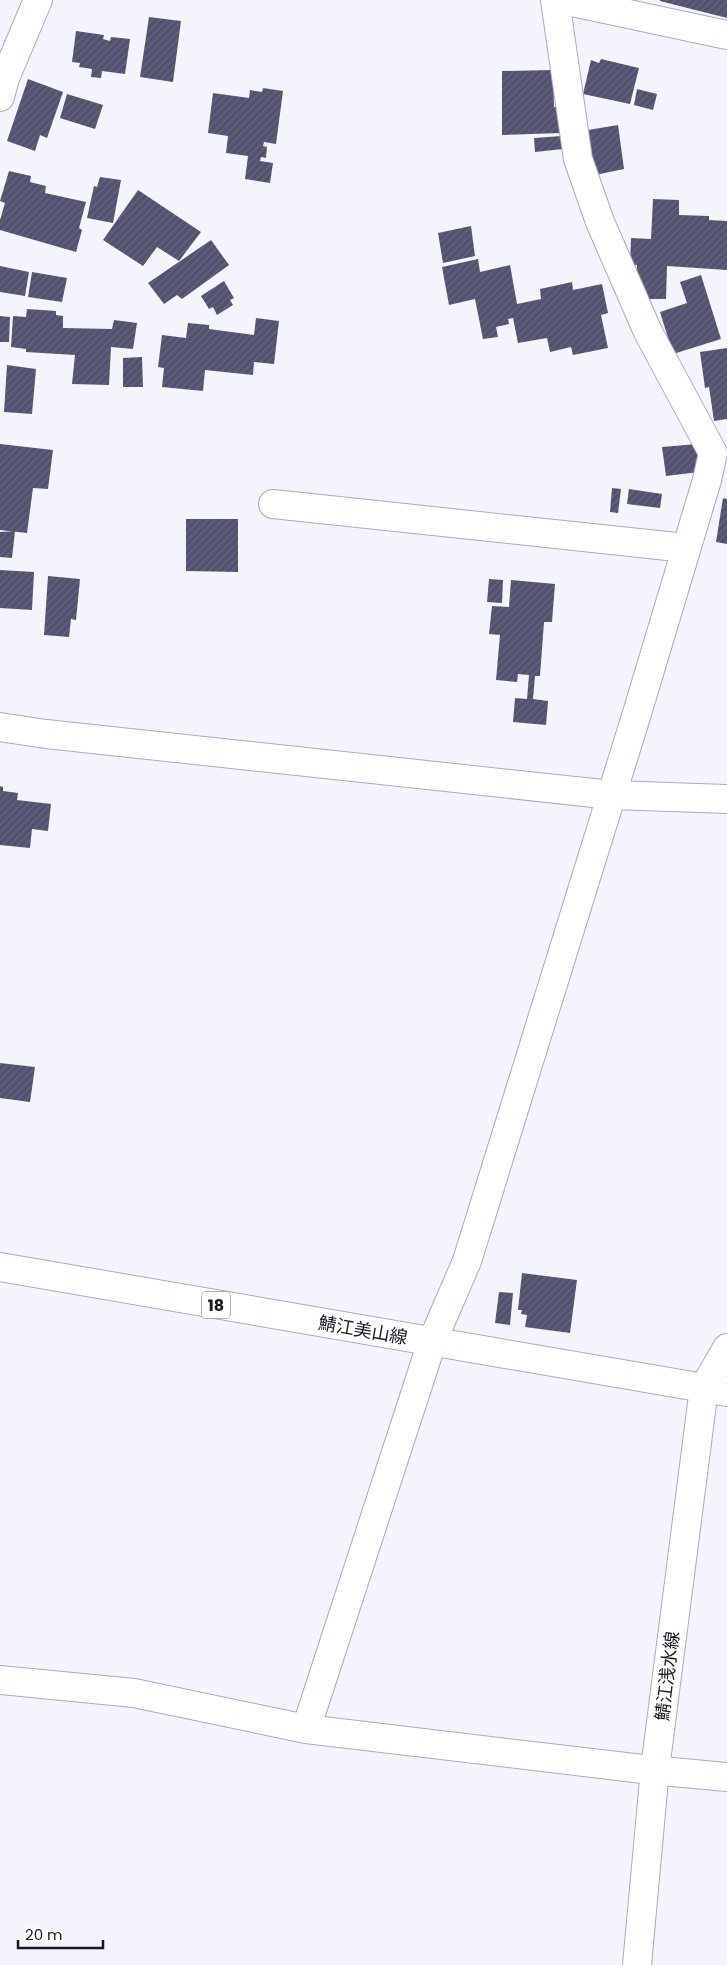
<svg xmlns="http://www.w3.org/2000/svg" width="727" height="1965" viewBox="0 0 727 1965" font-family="Poppins,'Noto Sans JP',sans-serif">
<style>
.building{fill:url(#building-hatch)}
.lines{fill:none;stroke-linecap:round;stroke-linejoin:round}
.minor-casing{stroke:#a7a9cb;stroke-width:30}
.major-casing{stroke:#a7a9cb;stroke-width:30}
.minor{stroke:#fff;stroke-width:28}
.major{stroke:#fff;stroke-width:28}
.labels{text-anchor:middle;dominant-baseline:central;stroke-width:5;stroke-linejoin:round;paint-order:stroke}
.shield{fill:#fff;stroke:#5d5d66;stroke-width:1}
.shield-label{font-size:16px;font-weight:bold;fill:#171824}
.street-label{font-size:18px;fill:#171824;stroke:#fff}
</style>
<defs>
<pattern id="building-hatch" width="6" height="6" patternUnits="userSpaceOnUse" patternTransform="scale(1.25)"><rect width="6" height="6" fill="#50526f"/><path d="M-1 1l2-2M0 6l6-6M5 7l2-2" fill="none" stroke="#65677f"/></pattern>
</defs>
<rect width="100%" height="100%" fill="#f4f5fc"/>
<!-- building -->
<path class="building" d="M 660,0 L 727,0 L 727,18 L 660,1 Z
M 149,17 L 181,21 L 173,82 L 140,77 Z
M 76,31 L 104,35 L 103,39 L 110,41 L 111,37 L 130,39 L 125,74 L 102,71 L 101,78 L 91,77 L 92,69 L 79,67 L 80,63 L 72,62 Z
M 601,59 L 639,68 L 630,104 L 583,94 L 591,60 L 599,63 Z
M 553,70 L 554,107 L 560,107 L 562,133 L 502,135 L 502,71 Z
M 28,79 L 63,92 L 47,138 L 40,135 L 35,151 L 7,141 Z
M 263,88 L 283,91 L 276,144 L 264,142 L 263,146 L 267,147 L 266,158 L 261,157 L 260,161 L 273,163 L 270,183 L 245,179 L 248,156 L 226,153 L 228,136 L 208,133 L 213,93 L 249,98 L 250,90 L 262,92 Z
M 637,89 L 657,94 L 653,110 L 634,105 Z
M 67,94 L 103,105 L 95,129 L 60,118 Z
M 618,125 L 624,169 L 595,175 L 588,130 Z
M 562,136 L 563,149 L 535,152 L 534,138 Z
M 9,171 L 31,176 L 30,182 L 46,186 L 45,193 L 86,202 L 79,228 L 82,230 L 76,252 L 0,230 L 0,220 L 5,203 L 0,201 Z
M 100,177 L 121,180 L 113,223 L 87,218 L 94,186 L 97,187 Z
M 138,190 L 201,232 L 179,261 L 157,247 L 143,266 L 103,240 Z
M 653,199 L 679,200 L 679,215 L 709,216 L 709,220 L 727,221 L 727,270 L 667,266 L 666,299 L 648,299 L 636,292 L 637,265 L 630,265 L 631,238 L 651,239 Z
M 471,226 L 475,256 L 443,263 L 438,233 Z
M 211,240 L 229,265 L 182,299 L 177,295 L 164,304 L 148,283 Z
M 478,259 L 480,272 L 510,265 L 517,304 L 541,299 L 540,289 L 572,282 L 573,290 L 602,284 L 608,313 L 601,315 L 608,348 L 573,355 L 571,347 L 550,352 L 547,338 L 518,343 L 513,318 L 508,319 L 509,324 L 496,327 L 498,337 L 483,339 L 475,299 L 449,305 L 442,267 Z
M 0,266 L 29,272 L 25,296 L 0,292 Z
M 32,272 L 67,278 L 62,302 L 28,297 Z
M 701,275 L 721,339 L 673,354 L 660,312 L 687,303 L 680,282 Z
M 224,281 L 234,298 L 230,300 L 233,305 L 217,315 L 213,307 L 209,309 L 201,296 Z
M 27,309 L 56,311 L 56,315 L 63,316 L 63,328 L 112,329 L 114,320 L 137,323 L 133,349 L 111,347 L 109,385 L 72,384 L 75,355 L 26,352 L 26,349 L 11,347 L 13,316 L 26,317 Z
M 0,316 L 10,317 L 9,342 L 0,342 Z
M 256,318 L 279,321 L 274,364 L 254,362 L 253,375 L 205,370 L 203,391 L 162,387 L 164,368 L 158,367 L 162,335 L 186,338 L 188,323 L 209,325 L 209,329 L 254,335 Z
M 727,348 L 727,419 L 714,421 L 709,387 L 705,388 L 700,352 Z
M 142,357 L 143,387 L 123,387 L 123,358 Z
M 7,365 L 36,369 L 32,414 L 4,412 Z
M 0,444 L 53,450 L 48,489 L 33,488 L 27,533 L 0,530 Z
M 697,444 L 699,472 L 666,476 L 662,447 Z
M 612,488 L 621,489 L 618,513 L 610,512 Z
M 629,489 L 662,494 L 660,508 L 627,504 Z
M 723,498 L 727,499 L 727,544 L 716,542 Z
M 186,519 L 238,519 L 238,572 L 186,571 Z
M 15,531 L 12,558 L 0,557 L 0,532 Z
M 0,570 L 34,572 L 32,610 L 0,608 Z
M 48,576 L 80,579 L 76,620 L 71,619 L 69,637 L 44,635 Z
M 489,579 L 503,580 L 502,603 L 487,602 Z
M 511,580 L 555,584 L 552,622 L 544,622 L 540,676 L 535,676 L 533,699 L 548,701 L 546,725 L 513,722 L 515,698 L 527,699 L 529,675 L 518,674 L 517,682 L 496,680 L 500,635 L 489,634 L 492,606 L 509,607 Z
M 0,786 L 3,787 L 3,791 L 18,793 L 17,800 L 51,804 L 48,831 L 32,829 L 30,848 L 0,845 Z
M 0,1063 L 35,1067 L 30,1102 L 0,1098 Z
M 522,1273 L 577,1280 L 570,1333 L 525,1327 L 527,1315 L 521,1314 L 522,1310 L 518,1310 Z
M 499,1292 L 513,1293 L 510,1325 L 495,1323 Z"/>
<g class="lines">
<!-- minor casing -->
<g class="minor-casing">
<path id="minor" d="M 563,0 L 727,35
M 0,97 L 5,78 L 38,0
M 273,504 L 686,548
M 0,727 L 46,734 L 612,795 L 727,799
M 704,1388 L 727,1348
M 0,1680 L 134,1693 L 306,1729 L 651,1770 L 727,1777
M 306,1729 L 432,1342 L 467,1261 L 638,710 L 707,480 L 713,453 L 648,332 L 600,222 L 578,159 L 555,0"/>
</g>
<!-- major casing -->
<g class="major-casing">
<path id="major" d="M 0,1267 L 727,1392
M 637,1965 L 655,1769 L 704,1388"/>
</g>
<!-- minor -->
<use href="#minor" class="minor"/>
<!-- major -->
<use href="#major" class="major"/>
</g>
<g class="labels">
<!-- shield labels -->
<rect class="shield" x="202" y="1291.5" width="28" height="27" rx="4"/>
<g class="shield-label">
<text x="216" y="1305">18</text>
</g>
<!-- street labels -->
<g class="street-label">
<text transform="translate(363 1330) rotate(10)">鯖江美山線</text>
<text transform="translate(667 1676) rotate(-83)">鯖江浅水線</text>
</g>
</g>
<!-- scale -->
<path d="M18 1940v8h85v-8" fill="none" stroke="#171824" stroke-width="2.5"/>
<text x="25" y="1940" font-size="15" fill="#171824" stroke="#ffffff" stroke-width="4" paint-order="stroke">20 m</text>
</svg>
